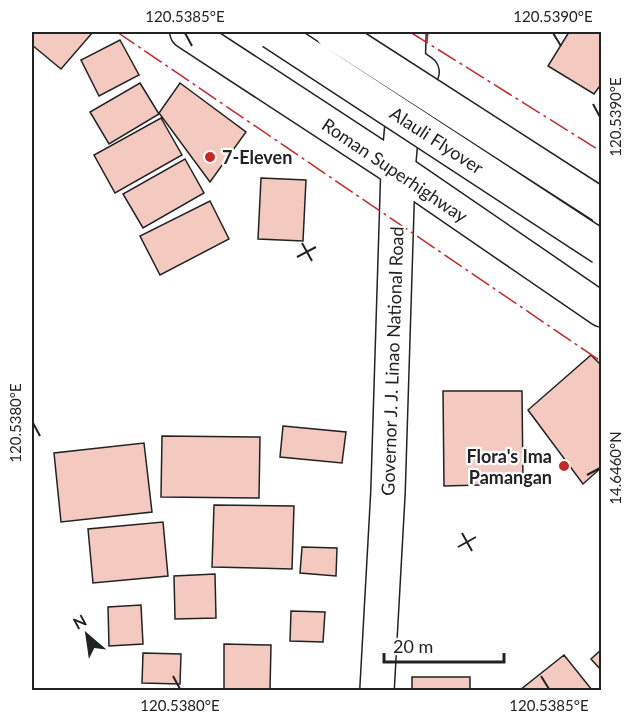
<svg xmlns="http://www.w3.org/2000/svg" width="633" height="722" viewBox="0 0 633 722" font-family="Lato,sans-serif">
<style>
.building{fill:#f3c9c0;stroke:#222;stroke-width:1.5}
.lines{fill:none;stroke-linecap:round;stroke-linejoin:round}
.secondary-casing{stroke:#222;stroke-width:36}
.primary-casing{stroke:#222;stroke-width:36}
.secondary{stroke:#fff;stroke-width:33}
.primary{stroke:#fff;stroke-width:33}
.primary-bridge-casing{stroke:#222;stroke-width:36;stroke-linecap:butt}
.primary-bridge{stroke:#fff;stroke-width:33}
.power{stroke:#c62828;stroke-width:1.5;stroke-dasharray:21 4.5 3 4.5;stroke-linecap:butt}
.ticks{fill:none;stroke:#222;stroke-width:2}
.poi-dot{fill:#c62828;stroke:#fff;stroke-width:2}
.labels{text-anchor:middle;dominant-baseline:central;stroke-width:4.5;stroke-linejoin:round;paint-order:stroke}
.street-label{font-size:18px;fill:#222;stroke:#fff}
.poi-label{font-size:18px;font-weight:bold;fill:#222;stroke:#fff;text-anchor:start}
.neatline{fill:none;stroke:#222;stroke-width:2}
.ticks-label{font-size:15px;text-anchor:middle;fill:#222}
</style>
<rect width="100%" height="100%" fill="#fff"/>
<!-- building -->
<path class="building" d="M 32,32 L 93,32 L 61,69 L 32,45 Z
M 569,32 L 602,32 L 602,83 L 594,94 L 548,66 Z
M 120,40 L 139,75 L 99,96 L 81,60 Z
M 140,83 L 159,114 L 109,144 L 90,112 Z
M 180,83 L 246,132 L 210,182 L 159,113 Z
M 161,118 L 182,155 L 115,193 L 94,155 Z
M 185,159 L 204,193 L 143,228 L 123,194 Z
M 261,178 L 306,180 L 303,241 L 258,239 Z
M 210,201 L 229,239 L 160,275 L 140,236 Z
M 591,355 L 602,366 L 602,467 L 583,484 L 528,410 Z
M 443,391 L 522,391 L 523,484 L 444,486 Z
M 283,426 L 346,432 L 342,463 L 280,457 Z
M 162,436 L 260,437 L 259,498 L 161,497 Z
M 144,443 L 152,512 L 61,522 L 54,453 Z
M 214,505 L 294,506 L 292,569 L 212,567 Z
M 163,522 L 168,576 L 93,583 L 88,529 Z
M 302,547 L 337,548 L 336,576 L 300,573 Z
M 215,574 L 216,618 L 175,619 L 174,576 Z
M 141,605 L 143,644 L 109,646 L 108,607 Z
M 291,611 L 325,612 L 323,642 L 290,641 Z
M 224,644 L 271,645 L 270,690 L 224,690 Z
M 602,649 L 602,671 L 591,659 Z
M 143,653 L 181,654 L 180,684 L 142,683 Z
M 564,655 L 592,690 L 520,690 Z
M 412,677 L 470,677 L 470,690 L 412,690 Z"/>
<g class="lines">
<!-- secondary casing -->
<g class="secondary-casing">
<path id="secondary" d="M 408,62 L 409,32"/>
</g>
<!-- primary casing -->
<g class="primary-casing">
<path id="primary" d="M 187,32 L 398,170 L 602,310
M 364,32 L 422,72
M 377,690 L 388,492 L 398,170 L 405,93"/>
</g>
<!-- secondary -->
<use href="#secondary" class="secondary"/>
<!-- primary -->
<use href="#primary" class="primary"/>
<!-- primary-bridge casing -->
<g class="primary-bridge-casing">
<path id="primary-bridge" d="M 272,32 L 602,248
M 332,32 L 602,206"/>
</g>
<!-- primary-bridge -->
<use href="#primary-bridge" class="primary-bridge"/>
<!-- power -->
<path class="power" d="M 117,32 L 602,362
M 410,32 L 602,152
M 427,42 L 428,32"/>
</g>
<!-- ticks -->
<path class="ticks" d="M 185,33 L 192,46M 553,33 L 561,46M 593,104 L 600,117M 302,243 L 312,261M 297,257 L 316,247M 33,423 L 40,436M 587,475 L 600,468M 462,533 L 472,551M 458,547 L 476,537M 173,676 L 180,689M 541,676 L 549,689"/>
<!-- markers -->
<g class="poi-dot">
<circle cx="210" cy="157" r="6"/>
<circle cx="564" cy="466" r="6"/>
</g>
<g class="labels">
<!-- street labels -->
<g class="street-label">
<text transform="translate(437 140) rotate(33)">Alauli Flyover</text>
<text transform="translate(395 170) rotate(34)">Roman Superhighway</text>
<text transform="translate(392 361) rotate(-88)">Governor J. J. Linao National Road</text>
</g>
<!-- poi labels -->
<g class="poi-label">
<text x="222" y="157">7-Eleven</text>
<text x="552" y="456" text-anchor="end">Flora's Ima<tspan x="552" dy="21">Pamangan</tspan></text>
</g>
</g>
<!-- border -->
<rect width="633" height="722" fill="none" stroke="#ffffff" stroke-width="66"/>
<!-- north arrow -->
<g transform="translate(87 635) rotate(331)" stroke="#ffffff" stroke-width="4.5" paint-order="stroke">
<path d="M0-4.5L10 22L0 15L-10 22Z" fill="#222222"/>
<text y="-9" font-size="16" font-weight="bold" text-anchor="middle" fill="#222222">N</text>
</g>
<!-- scale -->
<path d="M384 653v9h120v-9" fill="none" stroke="#222222" stroke-width="3"/>
<text x="393" y="653" font-size="18" fill="#222222" stroke="#ffffff" stroke-width="4.5" paint-order="stroke">20 m</text>
<rect x="33" y="33" width="567" height="656" class="neatline"/>
<g class="ticks-label">
<text x="185" y="22">120.5385°E</text>
<text x="553" y="22">120.5390°E</text>
<text transform="translate(616 117) rotate(-90)" y="5">120.5390°E</text>
<text transform="translate(16 423) rotate(-90)" y="5">120.5380°E</text>
<text transform="translate(616 468) rotate(-90)" y="5">14.6460°N</text>
<text x="180" y="711">120.5380°E</text>
<text x="549" y="711">120.5385°E</text>
</g>
</svg>
